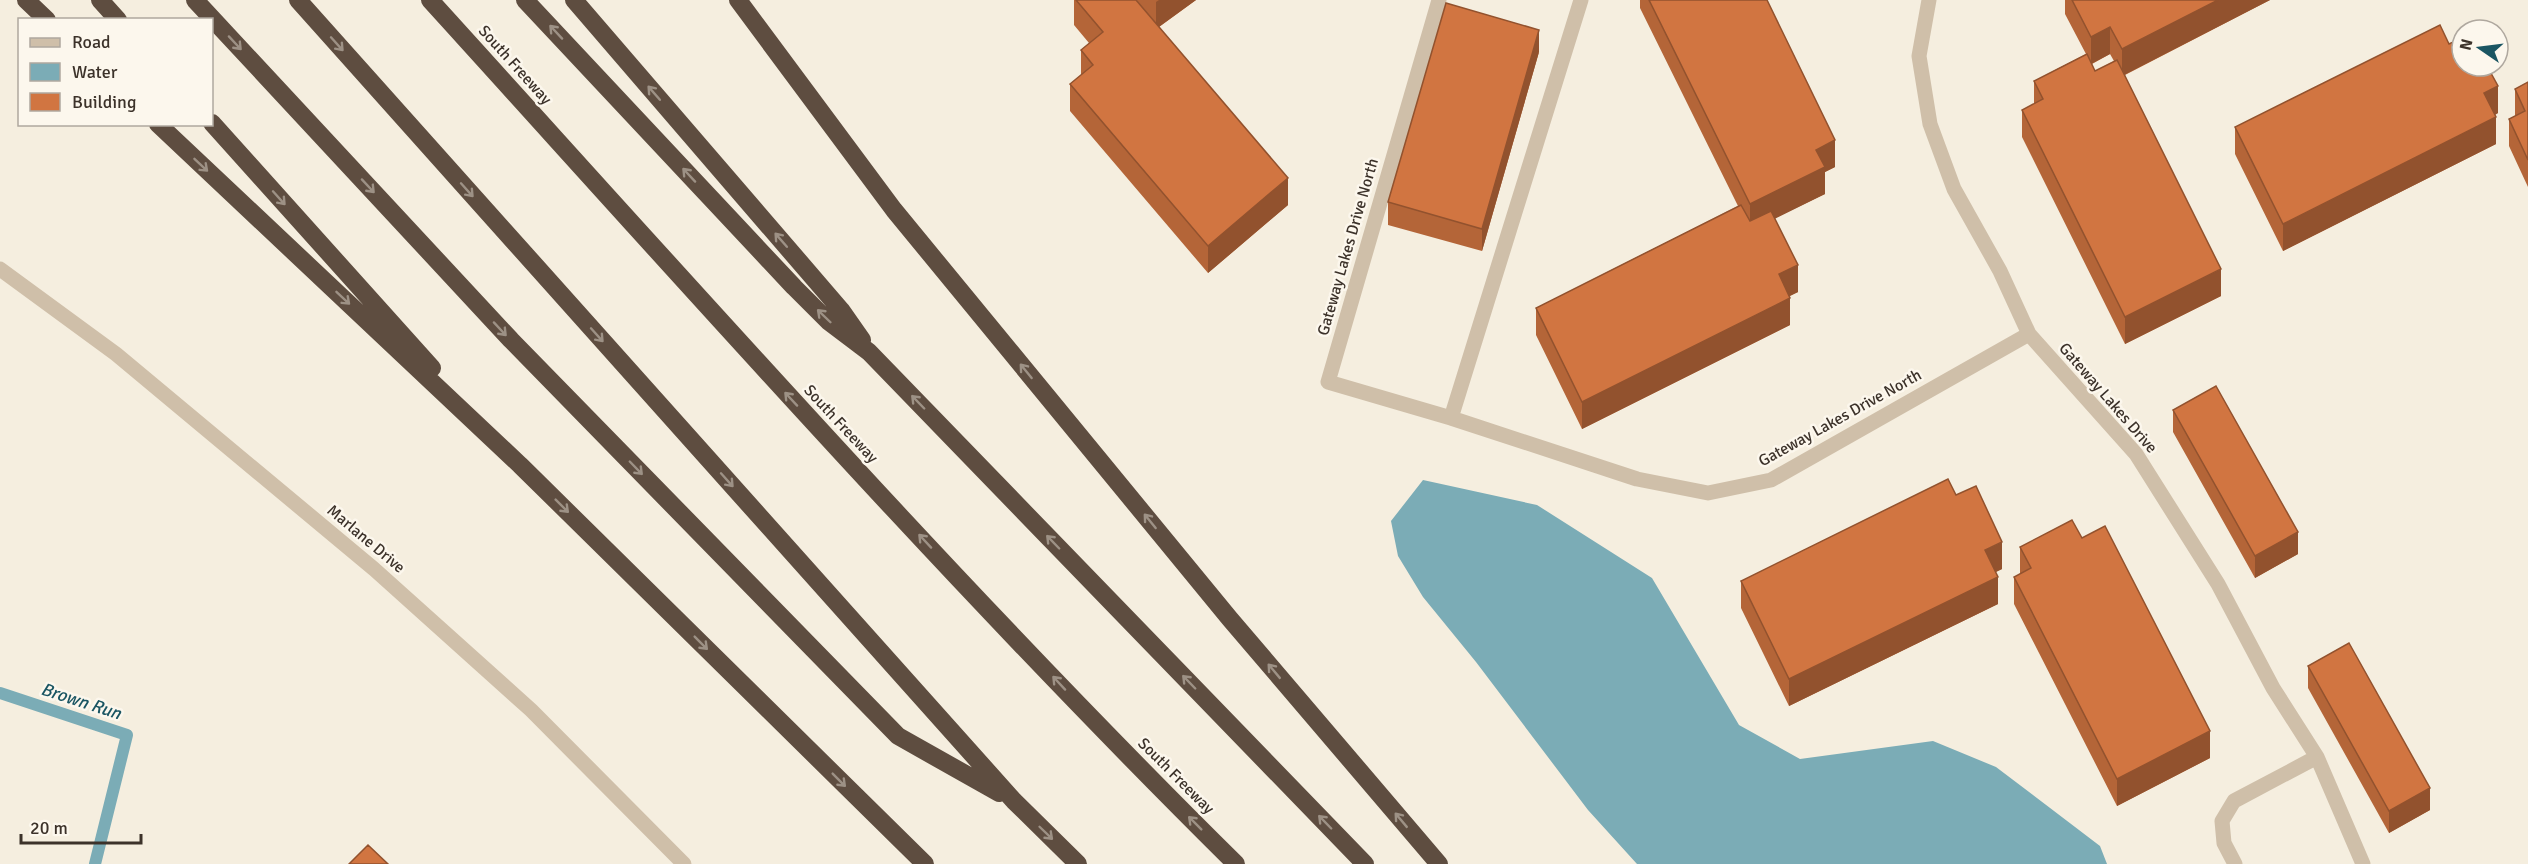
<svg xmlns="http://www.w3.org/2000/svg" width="2528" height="864" viewBox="0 0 2528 864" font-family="Signika,sans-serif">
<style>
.water{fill:#7bacb6}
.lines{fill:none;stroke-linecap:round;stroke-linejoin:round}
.stream{stroke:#7bacb6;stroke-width:12}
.minor{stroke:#cfbfa9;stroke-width:15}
.highway{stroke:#5e4d40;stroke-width:18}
.wall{fill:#b46538;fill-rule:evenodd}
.shaded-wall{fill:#92522e}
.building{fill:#d17541;stroke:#92522e;stroke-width:1.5}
.oneway{stroke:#9d9185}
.labels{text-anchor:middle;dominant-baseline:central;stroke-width:5;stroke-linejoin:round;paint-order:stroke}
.street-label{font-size:16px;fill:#3c322a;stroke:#fcf7ed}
.water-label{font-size:18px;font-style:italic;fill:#1a5562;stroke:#fcf7ed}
</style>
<rect width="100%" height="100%" fill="#f5eedf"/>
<!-- water -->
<path class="water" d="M 1423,480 L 1537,505 L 1652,578 L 1739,725 L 1800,759 L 1933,741 L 1996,767 L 2100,846 L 2107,864 L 1637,864 L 1588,810 L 1476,662 L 1423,597 L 1398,556 L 1391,521 Z"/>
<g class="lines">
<!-- stream -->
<path class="stream" d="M 0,693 L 127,735 L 95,864"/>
<!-- minor -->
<path class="minor" d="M 1439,0 L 1328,382 L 1451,418 L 1637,479 L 1708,493 L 1771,480 L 2029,334
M 1929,0 L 1919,56 L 1930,124 L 1954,189 L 2000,271 L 2029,334 L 2136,454 L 2218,584 L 2273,688 L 2317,757 L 2363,864
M 0,269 L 116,354 L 374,569 L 531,710 L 684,864
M 1451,418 L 1581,0
M 2235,864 L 2224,843 L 2222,821 L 2234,801 L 2317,757"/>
<!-- highway -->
<path class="highway" d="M 26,0 L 47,20
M 100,0 L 118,20
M 195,0 L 511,340 L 898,736 L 999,793
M 298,0 L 1014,801 L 1078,864
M 430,0 C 695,292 956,587 1236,864
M 525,0 L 794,287 L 828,321 L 869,352 L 1365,864
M 574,0 L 841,310 L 862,340
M 738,0 L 894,210 L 1230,619 L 1439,864
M 212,123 L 432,368
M 158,124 L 520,465 L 925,864"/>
</g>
<!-- wall -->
<path class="wall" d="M 1074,0 L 1196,0 L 1159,27 L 1288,205 L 1208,273 L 1070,111 L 1070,84 L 1081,75 L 1081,50 L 1089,43 L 1074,25 Z
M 1640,0 L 1767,0 L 1835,167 L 1825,172 L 1825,194 L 1775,218 L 1798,292 L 1790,296 L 1790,325 L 1582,429 L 1536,335 L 1536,308 L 1738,206 L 1640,8 Z
M 2065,0 L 2270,0 L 2125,75 L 2221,296 L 2125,344 L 2022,137 L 2022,110 L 2034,104 L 2034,81 L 2086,54 L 2065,14 ZM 2110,54 L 2114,61 L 2095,71 L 2092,64 Z
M 1539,52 L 1482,251 L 1388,225 L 1388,202 Z
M 2528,82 L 2528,187 L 2509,146 L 2509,119 L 2515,116 L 2515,89 Z
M 2498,113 L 2495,115 L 2496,144 L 2283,251 L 2235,154 L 2235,127 Z
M 2173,410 L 2298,554 L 2255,578 L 2173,432 Z
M 1956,495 L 2002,569 L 1996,572 L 1998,604 L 1789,706 L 1741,608 L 1741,581 Z
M 2082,538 L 2210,758 L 2117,806 L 2014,604 L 2014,577 L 2020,574 L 2020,547 Z
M 2308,666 L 2430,810 L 2389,833 L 2308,688 Z"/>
<!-- shaded-wall -->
<path class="shaded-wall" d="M 1159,0 L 1196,0 L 1156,29 L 1156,2 Z
M 2218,0 L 2270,0 L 2122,76 L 2122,49 Z
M 2110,27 L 2110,54 L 2091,64 L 2091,37 Z
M 1539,30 L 1539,52 L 1482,251 L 1482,229 Z
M 2498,86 L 2498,113 L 2484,120 L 2484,93 Z
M 2496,117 L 2496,144 L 2283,251 L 2283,224 Z
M 1835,140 L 1835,167 L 1825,172 L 1825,194 L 1750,231 L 1750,204 L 1816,150 Z
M 1288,178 L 1288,205 L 1208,273 L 1208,246 Z
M 1798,265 L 1798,292 L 1779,301 L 1779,274 Z
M 2221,269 L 2221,296 L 2125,344 L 2125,317 Z
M 1790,298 L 1790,325 L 1582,429 L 1582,402 Z
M 2298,532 L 2298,554 L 2255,578 L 2255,556 Z
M 2002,542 L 2002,569 L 1985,577 L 1985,550 Z
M 1998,577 L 1998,604 L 1789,706 L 1789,679 Z
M 2210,731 L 2210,758 L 2117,806 L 2117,779 Z
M 2430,788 L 2430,810 L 2389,833 L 2389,811 Z"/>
<!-- building -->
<path class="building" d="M 1076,0 L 1136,0 L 1288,178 L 1208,246 L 1070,84 L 1093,65 L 1081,50 L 1103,32 Z
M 1649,0 L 1767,0 L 1835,140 L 1816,150 L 1825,167 L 1750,204 Z
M 2072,0 L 2218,0 L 2122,49 L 2110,27 L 2091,37 Z
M 1446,3 L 1539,30 L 1482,229 L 1388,202 Z
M 2440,25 L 2449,44 L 2462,38 L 2462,66 L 2487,66 L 2498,86 L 2484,93 L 2496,117 L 2283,224 L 2235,127 Z
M 2087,54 L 2095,71 L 2117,60 L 2221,269 L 2125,317 L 2022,110 L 2043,99 L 2034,81 Z
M 2528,82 L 2528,160 L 2509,119 L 2525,111 L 2515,89 Z
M 1741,205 L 1750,221 L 1771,211 L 1798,265 L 1779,274 L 1790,298 L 1582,402 L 1536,308 Z
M 2216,386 L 2298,532 L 2255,556 L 2173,410 Z
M 1948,479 L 1956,495 L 1976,486 L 2002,542 L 1985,550 L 1998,577 L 1789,679 L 1741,581 Z
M 2072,520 L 2082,538 L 2105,526 L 2210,731 L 2117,779 L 2014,577 L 2031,568 L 2020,547 Z
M 2349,643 L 2430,788 L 2389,811 L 2308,666 Z
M 368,845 L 388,864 L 349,864 Z"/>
<!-- one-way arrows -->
<defs><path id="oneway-shaft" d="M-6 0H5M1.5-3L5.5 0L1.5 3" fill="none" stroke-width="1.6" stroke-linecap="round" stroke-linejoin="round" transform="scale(1.5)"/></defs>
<g class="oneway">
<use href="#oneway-shaft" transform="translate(556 32) rotate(-133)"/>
<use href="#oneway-shaft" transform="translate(235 43) rotate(47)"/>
<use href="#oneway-shaft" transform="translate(337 44) rotate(48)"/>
<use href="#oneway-shaft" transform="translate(654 93) rotate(-131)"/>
<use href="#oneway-shaft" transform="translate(201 165) rotate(43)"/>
<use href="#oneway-shaft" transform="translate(689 175) rotate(-133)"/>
<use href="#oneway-shaft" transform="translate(368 186) rotate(47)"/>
<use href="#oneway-shaft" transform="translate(467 190) rotate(48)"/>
<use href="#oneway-shaft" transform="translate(279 198) rotate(48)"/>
<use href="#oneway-shaft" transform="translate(781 240) rotate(-131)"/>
<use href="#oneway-shaft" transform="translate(343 298) rotate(43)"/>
<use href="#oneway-shaft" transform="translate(824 316) rotate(-136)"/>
<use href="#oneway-shaft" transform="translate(500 329) rotate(47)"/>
<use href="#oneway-shaft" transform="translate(597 335) rotate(48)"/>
<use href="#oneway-shaft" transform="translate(1026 371) rotate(-129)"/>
<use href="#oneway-shaft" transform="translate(791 399) rotate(-133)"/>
<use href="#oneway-shaft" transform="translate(918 402) rotate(-134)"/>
<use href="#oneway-shaft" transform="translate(636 468) rotate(46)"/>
<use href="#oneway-shaft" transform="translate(727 480) rotate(48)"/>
<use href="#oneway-shaft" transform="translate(562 506) rotate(45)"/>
<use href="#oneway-shaft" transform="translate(1150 521) rotate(-129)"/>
<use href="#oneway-shaft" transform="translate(925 541) rotate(-133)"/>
<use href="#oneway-shaft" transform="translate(1053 542) rotate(-134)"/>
<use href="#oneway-shaft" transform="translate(701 643) rotate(45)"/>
<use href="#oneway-shaft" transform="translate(1274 671) rotate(-130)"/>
<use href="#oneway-shaft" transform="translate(1189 682) rotate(-134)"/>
<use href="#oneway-shaft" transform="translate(1059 683) rotate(-133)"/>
<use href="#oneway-shaft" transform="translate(839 780) rotate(45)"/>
<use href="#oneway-shaft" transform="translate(1401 820) rotate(-130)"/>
<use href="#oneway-shaft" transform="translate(1325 822) rotate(-134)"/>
<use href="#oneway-shaft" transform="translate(1195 823) rotate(-135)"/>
<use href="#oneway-shaft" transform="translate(1046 833) rotate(44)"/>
</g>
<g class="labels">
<!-- street labels -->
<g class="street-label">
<text transform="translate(515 65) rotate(48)">South Freeway</text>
<text transform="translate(1348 247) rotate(-74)">Gateway Lakes Drive North</text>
<text transform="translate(2108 398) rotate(49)">Gateway Lakes Drive</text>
<text transform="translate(1840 418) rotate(-29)">Gateway Lakes Drive North</text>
<text transform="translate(841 424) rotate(47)">South Freeway</text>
<text transform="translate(366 539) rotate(40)">Marlane Drive</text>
<text transform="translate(1176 776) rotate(45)">South Freeway</text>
</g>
<!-- water labels -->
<g class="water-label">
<text transform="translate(81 701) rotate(18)">Brown Run</text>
</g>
</g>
<!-- legend -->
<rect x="18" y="18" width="195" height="108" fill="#fcf7ed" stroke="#afa89f" stroke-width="1.5"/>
<rect x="30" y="38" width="30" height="9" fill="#cfbfa9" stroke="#afa89f" stroke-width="1.5"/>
<text x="72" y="48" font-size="18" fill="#3c322a">Road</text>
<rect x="30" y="63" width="30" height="18" fill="#7bacb6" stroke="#afa89f" stroke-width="1.5"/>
<text x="72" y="78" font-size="18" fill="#3c322a">Water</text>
<rect x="30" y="93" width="30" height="18" fill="#d17541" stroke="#afa89f" stroke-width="1.5"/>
<text x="72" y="108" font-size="18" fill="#3c322a">Building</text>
<!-- north arrow -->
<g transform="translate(2480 48) rotate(284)"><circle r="28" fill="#fcf7ed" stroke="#afa89f" stroke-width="1.5"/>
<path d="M0-4.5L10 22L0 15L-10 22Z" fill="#1a5562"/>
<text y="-9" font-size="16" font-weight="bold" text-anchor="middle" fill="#3c322a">N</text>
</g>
<!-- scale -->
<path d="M21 834v9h120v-9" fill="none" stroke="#3c322a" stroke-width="3"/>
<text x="30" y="834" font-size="18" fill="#3c322a" stroke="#fcf7ed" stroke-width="4.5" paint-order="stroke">20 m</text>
</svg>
